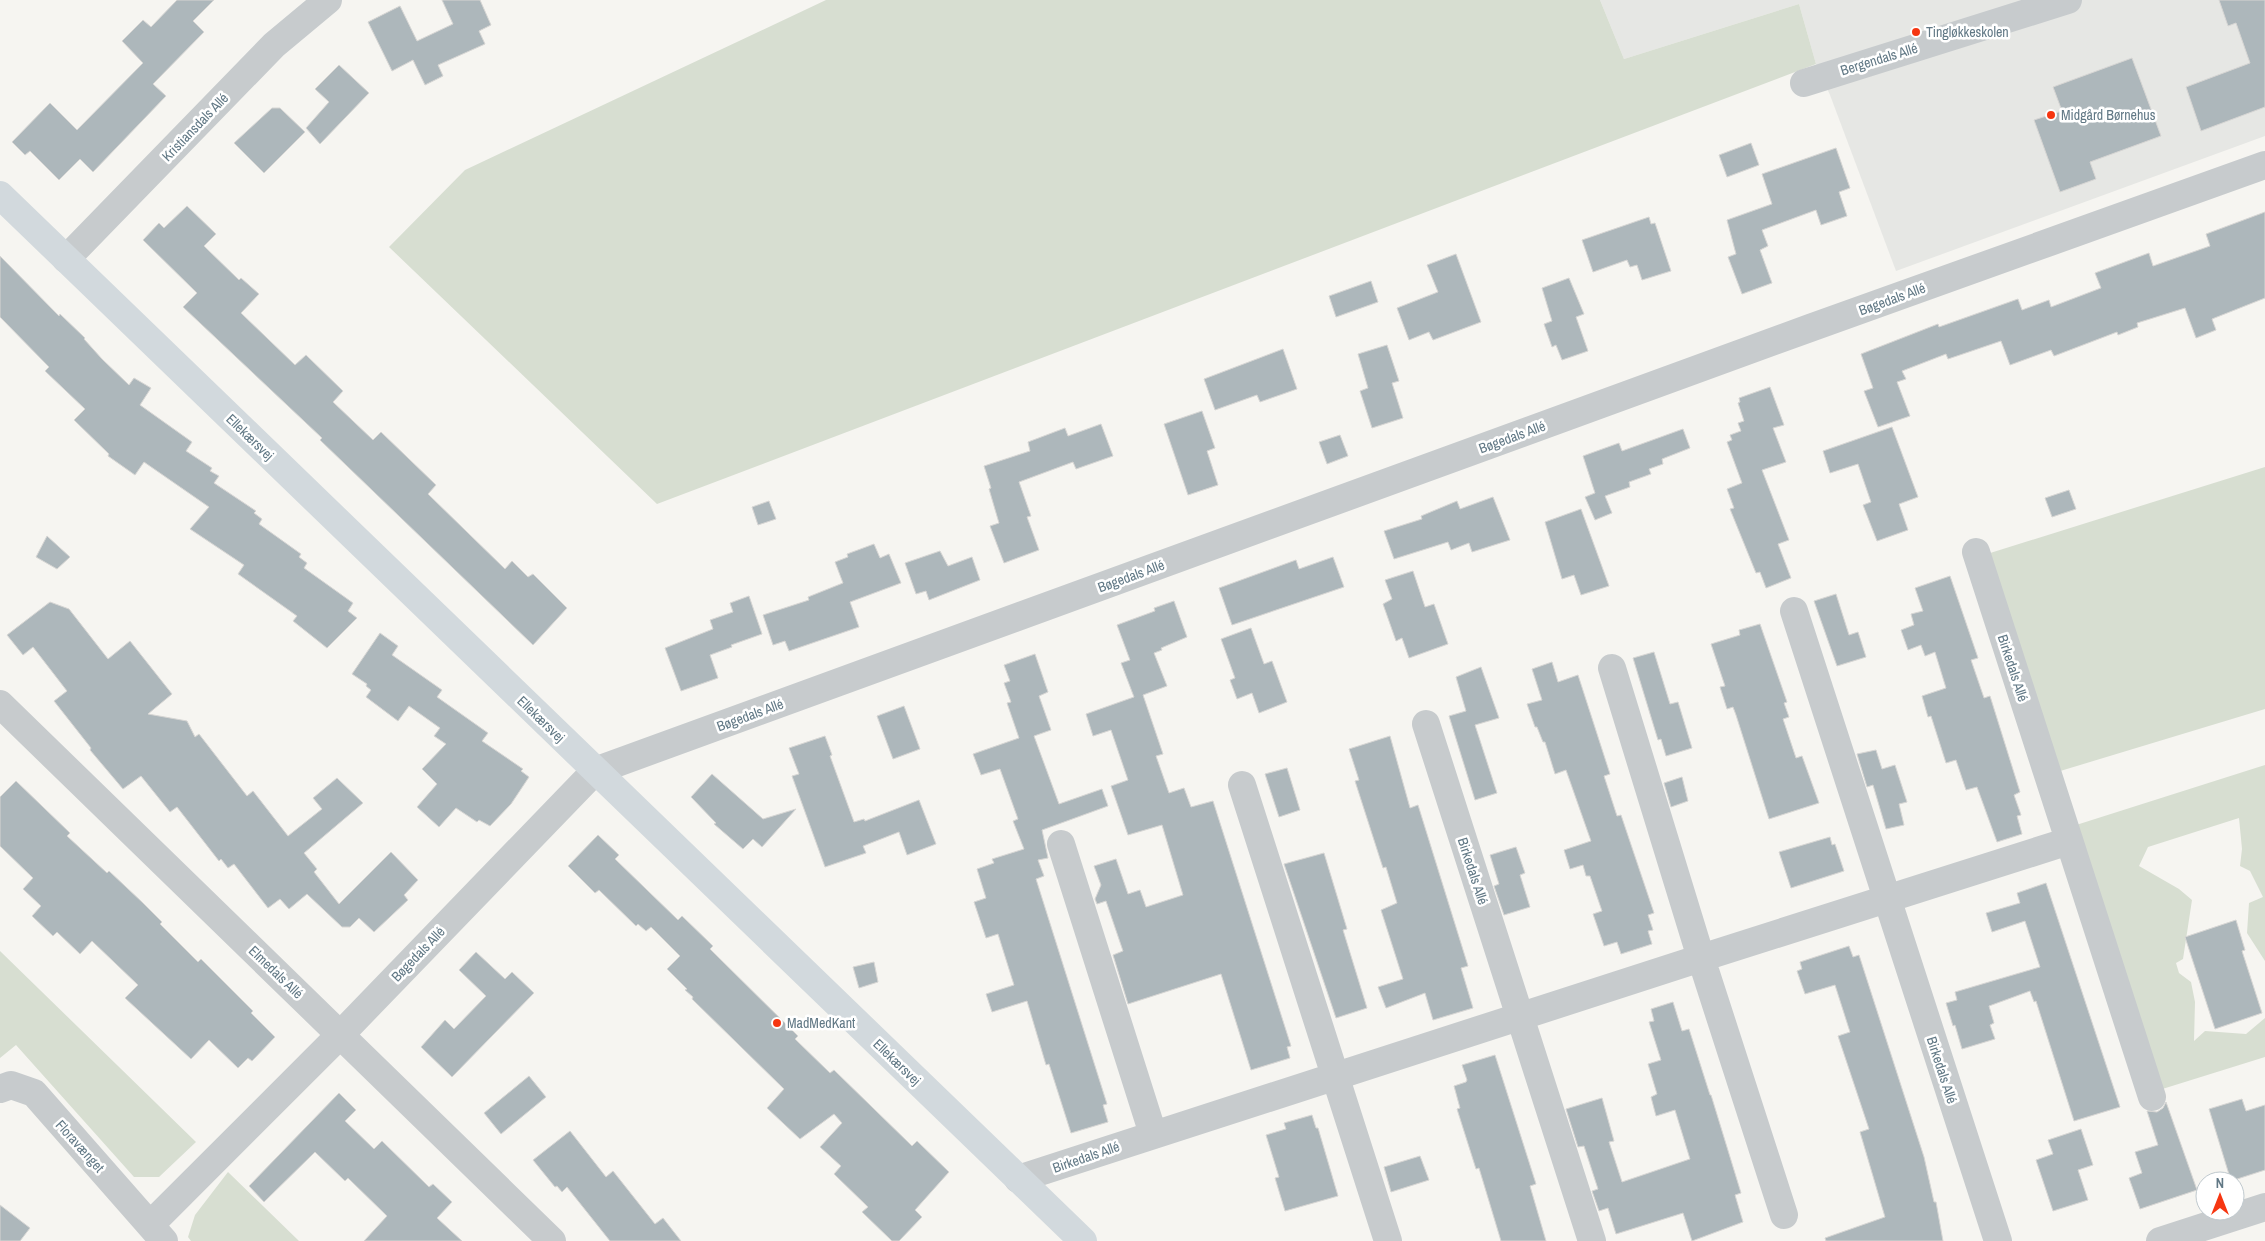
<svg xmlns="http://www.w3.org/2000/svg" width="2265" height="1241" viewBox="0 0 2265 1241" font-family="'Archivo Narrow',sans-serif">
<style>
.built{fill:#e6e7e4}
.green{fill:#d7ded1}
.building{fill:#adb7bb;stroke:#d7d6d4}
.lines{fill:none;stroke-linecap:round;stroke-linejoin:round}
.street{stroke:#c7cbcd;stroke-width:28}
.secondary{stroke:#d2d9dd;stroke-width:28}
.poi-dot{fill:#f63611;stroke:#fff;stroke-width:2}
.labels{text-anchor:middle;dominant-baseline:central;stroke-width:5;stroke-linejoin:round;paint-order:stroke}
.poi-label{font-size:14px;fill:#617885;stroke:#fff;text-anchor:start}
.street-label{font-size:14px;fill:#617885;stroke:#fff}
</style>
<rect width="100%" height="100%" fill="#f6f5f1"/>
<!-- built -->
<path class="built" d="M 1600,0 L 2265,0 L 2265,136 L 1896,271 L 1830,95 L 1816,64 L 1799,4 L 1624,59 Z"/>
<!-- green -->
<path class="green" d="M 826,0 L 1600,0 L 1624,59 L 1799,4 L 1816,64 L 657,504 L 389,247 L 465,170 Z
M 2265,467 L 2265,709 L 2057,772 L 1987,554 Z
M 2265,765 L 2265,961 L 2247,933 L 2249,903 L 2263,897 L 2250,871 L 2240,866 L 2242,849 L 2239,818 L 2148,847 L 2139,866 L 2179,889 L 2192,900 L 2183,959 L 2176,963 L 2179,973 L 2191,982 L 2195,1002 L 2194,1041 L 2205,1031 L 2246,1034 L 2265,1018 L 2265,1057 L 2156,1091 L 2073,826 Z
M 0,951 L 196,1142 L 159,1177 L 134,1177 L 16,1045 L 0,1058 Z
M 228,1172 L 299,1241 L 191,1241 L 188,1237 L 195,1215 Z"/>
<!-- building -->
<path class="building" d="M 177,0 L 214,0 L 193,21 L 204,32 L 153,84 L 166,96 L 93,172 L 80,159 L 59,180 L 30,151 L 25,155 L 12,142 L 50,103 L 77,130 L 143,63 L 122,41 L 143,20 L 151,27 Z
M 442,0 L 480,0 L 491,25 L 479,31 L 485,44 L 438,65 L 443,76 L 425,85 L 413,60 L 392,71 L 368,22 L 400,6 L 417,41 L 453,24 Z
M 2219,0 L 2265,0 L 2265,107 L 2201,131 L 2186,87 L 2250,63 L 2236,23 L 2228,26 Z
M 2132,58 L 2161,136 L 2090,162 L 2096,179 L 2060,192 L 2034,120 L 2062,111 L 2053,87 Z
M 339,65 L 369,93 L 320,144 L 306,128 L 329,102 L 315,89 Z
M 272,108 L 280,108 L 305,132 L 264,173 L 234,143 Z
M 1751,143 L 1759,165 L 1727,177 L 1719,155 Z
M 1836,148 L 1850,188 L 1839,192 L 1847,216 L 1821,225 L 1816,210 L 1762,230 L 1768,246 L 1760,250 L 1772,283 L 1742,294 L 1728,257 L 1736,254 L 1727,220 L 1772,204 L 1762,174 Z
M 187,206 L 216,234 L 204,246 L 239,280 L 241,278 L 259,294 L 241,313 L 295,365 L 306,355 L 343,391 L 333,402 L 373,440 L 381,432 L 436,485 L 428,494 L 505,569 L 512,561 L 528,577 L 533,574 L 567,608 L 533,645 L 320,440 L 322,438 L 183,307 L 197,293 L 143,240 L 159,223 L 164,228 Z
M 2265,212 L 2265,298 L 2212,319 L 2216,330 L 2196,338 L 2185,308 L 2137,323 L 2138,327 L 2118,335 L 2117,332 L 2054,356 L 2051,350 L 2010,365 L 2001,341 L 1948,359 L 1946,354 L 1902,371 L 1906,379 L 1897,382 L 1910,416 L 1878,427 L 1864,391 L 1873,388 L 1861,354 L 1938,324 L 1939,327 L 2018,299 L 2022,310 L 2049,300 L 2051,307 L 2101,288 L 2095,273 L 2149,253 L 2153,266 L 2210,246 L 2206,234 Z
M 1649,217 L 1651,224 L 1655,223 L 1671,271 L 1642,280 L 1637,265 L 1630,267 L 1627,260 L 1593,272 L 1582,240 Z
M 1456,254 L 1481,322 L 1433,340 L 1429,332 L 1409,340 L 1397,308 L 1438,292 L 1427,265 Z
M 0,256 L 59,316 L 60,314 L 85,338 L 84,339 L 102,359 L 129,385 L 134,378 L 151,388 L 140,405 L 192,442 L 186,451 L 212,468 L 210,471 L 219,476 L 214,483 L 256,511 L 254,513 L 262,519 L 259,524 L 301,554 L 299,557 L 307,563 L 304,568 L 353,603 L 348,611 L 357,618 L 327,648 L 293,621 L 297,616 L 238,574 L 244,565 L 190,529 L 209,507 L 144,462 L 135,475 L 108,456 L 109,454 L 74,420 L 85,409 L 45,371 L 49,367 L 0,317 Z
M 1569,278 L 1584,314 L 1576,317 L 1588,351 L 1562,360 L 1556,345 L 1552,347 L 1544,324 L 1552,321 L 1542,288 Z
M 1371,281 L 1378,302 L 1336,317 L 1329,296 Z
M 1387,345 L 1399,381 L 1392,383 L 1403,418 L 1372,428 L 1360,391 L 1368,388 L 1358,354 Z
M 1283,349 L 1297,389 L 1260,402 L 1257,395 L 1215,410 L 1204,379 Z
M 1770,387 L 1784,425 L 1773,428 L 1786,462 L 1762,470 L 1789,540 L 1778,544 L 1791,578 L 1766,588 L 1760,572 L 1756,573 L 1730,509 L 1734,508 L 1727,489 L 1742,483 L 1727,442 L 1732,440 L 1730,435 L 1741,431 L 1738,423 L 1744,421 L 1738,403 L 1740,402 L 1739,398 Z
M 1202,411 L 1215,448 L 1207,451 L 1218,485 L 1188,495 L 1164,424 Z
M 1101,424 L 1113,456 L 1076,469 L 1073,462 L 1019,482 L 1031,516 L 1027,517 L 1039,550 L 1004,563 L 990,526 L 999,523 L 989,489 L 991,488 L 984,466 L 1030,451 L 1028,442 L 1065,428 L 1068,436 Z
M 1892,427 L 1918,497 L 1899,504 L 1908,530 L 1877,541 L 1863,505 L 1871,502 L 1858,464 L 1830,473 L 1823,451 Z
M 1683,429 L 1690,448 L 1662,459 L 1663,464 L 1649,469 L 1651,474 L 1629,482 L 1630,487 L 1605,496 L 1612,513 L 1595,520 L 1585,497 L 1595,493 L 1583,456 L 1619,443 L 1622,451 Z
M 1340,435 L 1348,456 L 1327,464 L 1319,442 Z
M 2069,490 L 2076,509 L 2052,517 L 2045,498 Z
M 1493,497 L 1510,540 L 1472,552 L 1469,543 L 1451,550 L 1448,542 L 1394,559 L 1384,531 L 1422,519 L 1421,516 L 1457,501 L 1460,509 Z
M 769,501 L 776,519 L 758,525 L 752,507 Z
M 1581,509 L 1609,586 L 1581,595 L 1574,575 L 1562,579 L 1545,522 Z
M 47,536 L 70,557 L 57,569 L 36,557 Z
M 874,544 L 880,558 L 889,554 L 901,583 L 850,602 L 859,627 L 789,651 L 785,641 L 773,645 L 763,615 L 809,600 L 808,597 L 843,583 L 835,562 L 848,557 L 847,554 Z
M 940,551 L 948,566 L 972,557 L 980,580 L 929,600 L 926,591 L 916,594 L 905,563 Z
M 1333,557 L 1344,587 L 1232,625 L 1219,588 L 1296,560 L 1299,569 Z
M 1413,571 L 1425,607 L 1434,604 L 1448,644 L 1409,658 L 1402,638 L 1396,641 L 1383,604 L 1392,599 L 1385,580 Z
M 1950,576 L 1978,658 L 1971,660 L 1984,698 L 1990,696 L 2020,792 L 2014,795 L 2021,815 L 2017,816 L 2022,834 L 1997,842 L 1977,787 L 1966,790 L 1956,760 L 1946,763 L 1931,716 L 1928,717 L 1922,696 L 1946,688 L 1935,652 L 1925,656 L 1921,645 L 1908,650 L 1901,630 L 1914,625 L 1911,614 L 1923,611 L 1915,588 Z
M 1836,594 L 1849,635 L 1858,632 L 1866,657 L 1837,666 L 1814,601 Z
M 749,596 L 762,634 L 731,645 L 732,647 L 710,655 L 718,678 L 681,691 L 665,648 L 713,629 L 710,620 L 733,612 L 730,603 Z
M 1174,601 L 1187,637 L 1161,648 L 1162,650 L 1154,653 L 1167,686 L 1143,695 L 1163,754 L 1156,756 L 1169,793 L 1184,788 L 1191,807 L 1213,801 L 1291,1046 L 1287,1047 L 1290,1058 L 1251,1070 L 1221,974 L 1128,1004 L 1113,955 L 1123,951 L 1106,901 L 1097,904 L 1095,899 L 1101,885 L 1094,866 L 1116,859 L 1128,894 L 1140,890 L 1146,907 L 1183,895 L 1162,825 L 1128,835 L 1111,786 L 1128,780 L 1111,730 L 1093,736 L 1086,714 L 1134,697 L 1121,663 L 1130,660 L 1117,625 L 1155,611 L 1154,608 Z
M 50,602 L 69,609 L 108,659 L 130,641 L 172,694 L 148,714 L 187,721 L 195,737 L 199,734 L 247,796 L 253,791 L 288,836 L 322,809 L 313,798 L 337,778 L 363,803 L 304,853 L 317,869 L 314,872 L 339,904 L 391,852 L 418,880 L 404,895 L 408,900 L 374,932 L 359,918 L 350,927 L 342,927 L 307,894 L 289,909 L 280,899 L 268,908 L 234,864 L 228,868 L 221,859 L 219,861 L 177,807 L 170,812 L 141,776 L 123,789 L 90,750 L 91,748 L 54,701 L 67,691 L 33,647 L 23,655 L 7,635 Z
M 1760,624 L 1787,702 L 1784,703 L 1789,717 L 1783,719 L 1796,758 L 1802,756 L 1819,803 L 1769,819 L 1736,715 L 1733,707 L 1727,709 L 1720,687 L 1725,686 L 1711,644 L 1740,635 L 1739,630 Z
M 1251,628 L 1264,664 L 1272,661 L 1287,702 L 1259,713 L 1252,693 L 1237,699 L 1230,680 L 1235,678 L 1221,639 Z
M 380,633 L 398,646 L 392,655 L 442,690 L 437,697 L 488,733 L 482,741 L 523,769 L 521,771 L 529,777 L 511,804 L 490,826 L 479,820 L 477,822 L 456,808 L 439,827 L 417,807 L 437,784 L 422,769 L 446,744 L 434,736 L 440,728 L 409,706 L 398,721 L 366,697 L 371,690 L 366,686 L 367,684 L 352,674 Z
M 1654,652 L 1670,704 L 1678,702 L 1692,748 L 1666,756 L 1661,739 L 1658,740 L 1633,658 Z
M 1035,654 L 1048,692 L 1039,696 L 1051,730 L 1034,736 L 1059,804 L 1102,789 L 1108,806 L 1042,830 L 1048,858 L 1038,860 L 1044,876 L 1036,879 L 1107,1104 L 1103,1105 L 1108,1122 L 1071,1133 L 1049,1064 L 1046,1065 L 1027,1001 L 992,1012 L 986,994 L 1014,985 L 998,934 L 986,938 L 974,902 L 986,898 L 977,869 L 994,863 L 992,859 L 1024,849 L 1013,821 L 1018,819 L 1000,769 L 981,775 L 973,754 L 1019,738 L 1007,703 L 1011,702 L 1004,683 L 1010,681 L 1004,665 Z
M 1552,662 L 1558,682 L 1578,675 L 1610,774 L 1604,776 L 1617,816 L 1621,815 L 1654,913 L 1648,915 L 1653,930 L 1648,931 L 1652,944 L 1621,954 L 1617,942 L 1604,946 L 1593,914 L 1602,911 L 1590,876 L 1586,876 L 1583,865 L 1570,869 L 1564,850 L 1591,841 L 1566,770 L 1555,774 L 1545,742 L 1543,742 L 1537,727 L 1535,727 L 1527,704 L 1542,700 L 1532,669 Z
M 1481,667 L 1499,718 L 1475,725 L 1497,793 L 1475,800 L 1449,716 L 1466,711 L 1456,677 Z
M 904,706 L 920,749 L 893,759 L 877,716 Z
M 825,736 L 832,755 L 830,756 L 854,822 L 864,819 L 865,821 L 919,800 L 936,844 L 907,855 L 899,832 L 863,846 L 866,853 L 825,867 L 792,776 L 799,774 L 789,748 Z
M 1390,736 L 1410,808 L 1418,805 L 1468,966 L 1461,968 L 1473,1008 L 1433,1020 L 1425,993 L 1386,1008 L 1378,987 L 1403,979 L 1381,910 L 1397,903 L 1386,867 L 1383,868 L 1355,781 L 1359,780 L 1349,749 Z
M 1876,750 L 1882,769 L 1895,765 L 1907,802 L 1899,804 L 1904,825 L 1886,829 L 1873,785 L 1867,787 L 1857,754 Z
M 1287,768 L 1300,810 L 1279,817 L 1265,774 Z
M 712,774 L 763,819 L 796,809 L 762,847 L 753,839 L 743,849 L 714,824 L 716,823 L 691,797 Z
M 1682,777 L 1688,801 L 1671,807 L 1664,783 Z
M 16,781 L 70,833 L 67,836 L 107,873 L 109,871 L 143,903 L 162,922 L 160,924 L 198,962 L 201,959 L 253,1011 L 251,1013 L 275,1037 L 252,1061 L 248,1058 L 238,1068 L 209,1040 L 191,1059 L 125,998 L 138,985 L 92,941 L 80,954 L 57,932 L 53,936 L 32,916 L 41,906 L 23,889 L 33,878 L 0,846 L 0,797 Z
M 598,835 L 619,855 L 615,859 L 678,920 L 682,916 L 713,946 L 710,949 L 798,1036 L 795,1039 L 830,1073 L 834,1070 L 912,1146 L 917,1141 L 949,1172 L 915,1210 L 922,1217 L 899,1241 L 892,1241 L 862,1212 L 868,1207 L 834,1174 L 841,1166 L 820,1147 L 842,1123 L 834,1114 L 800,1139 L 767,1108 L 784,1089 L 692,999 L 693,997 L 685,990 L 687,989 L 667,969 L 680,956 L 651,927 L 646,931 L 638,924 L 636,926 L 599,890 L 595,893 L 568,866 Z
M 1830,837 L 1832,845 L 1835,844 L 1844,871 L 1791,888 L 1779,852 Z
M 1516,847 L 1525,873 L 1520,875 L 1530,907 L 1504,915 L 1494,886 L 1499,884 L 1490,855 Z
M 1324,853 L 1347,929 L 1343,930 L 1367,1008 L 1336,1018 L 1284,864 Z
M 2046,883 L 2120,1107 L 2074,1121 L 2036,1001 L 2034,1002 L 2030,991 L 1989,1006 L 1994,1023 L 1990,1025 L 1995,1039 L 1962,1049 L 1955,1025 L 1953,1026 L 1946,1003 L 1957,1000 L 1955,992 L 2040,967 L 2025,921 L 1992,932 L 1986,913 L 2020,903 L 2017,893 Z
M 2236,920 L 2245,950 L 2242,951 L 2262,1013 L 2215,1029 L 2185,937 Z
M 1849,946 L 1853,957 L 1859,955 L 1924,1157 L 1934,1202 L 1936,1202 L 1943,1241 L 1826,1241 L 1825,1238 L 1885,1217 L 1860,1132 L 1869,1129 L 1838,1036 L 1850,1032 L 1835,985 L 1805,994 L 1797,971 L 1802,969 L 1800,962 Z
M 476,952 L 505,979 L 512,972 L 534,993 L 452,1077 L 421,1047 L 445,1020 L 454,1029 L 486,996 L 459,970 Z
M 874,962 L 878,982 L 859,988 L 853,967 Z
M 1673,1002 L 1682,1031 L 1689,1029 L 1710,1095 L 1711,1095 L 1741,1193 L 1735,1195 L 1743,1222 L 1692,1241 L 1683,1213 L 1616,1234 L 1608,1208 L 1599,1211 L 1592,1191 L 1598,1189 L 1584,1146 L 1578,1147 L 1566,1109 L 1602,1098 L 1614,1141 L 1609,1142 L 1622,1182 L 1690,1159 L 1675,1110 L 1656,1116 L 1651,1097 L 1657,1094 L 1648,1064 L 1661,1060 L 1649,1022 L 1654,1021 L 1651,1009 Z
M 1495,1055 L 1536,1184 L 1530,1186 L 1546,1241 L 1501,1241 L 1479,1168 L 1476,1169 L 1457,1109 L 1460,1108 L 1454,1086 L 1466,1082 L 1467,1080 L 1462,1065 Z
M 529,1076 L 546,1097 L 501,1134 L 484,1113 Z
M 339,1093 L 356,1110 L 345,1121 L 374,1149 L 382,1141 L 429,1187 L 433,1184 L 452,1202 L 437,1218 L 462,1241 L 364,1241 L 387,1216 L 348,1178 L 345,1181 L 315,1152 L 264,1202 L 249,1186 Z
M 2242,1099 L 2246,1111 L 2265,1105 L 2265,1170 L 2231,1181 L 2209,1109 Z
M 2166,1102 L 2197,1190 L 2140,1209 L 2129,1178 L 2142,1173 L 2135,1152 L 2158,1145 L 2147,1111 L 2157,1112 L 2163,1108 Z
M 1312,1115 L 1316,1128 L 1318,1128 L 1338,1196 L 1285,1211 L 1275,1178 L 1279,1177 L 1266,1135 L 1286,1129 L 1284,1123 Z
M 2081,1129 L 2093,1165 L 2078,1170 L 2088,1200 L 2053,1211 L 2036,1160 L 2053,1154 L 2048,1140 Z
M 570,1131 L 606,1177 L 613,1171 L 655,1224 L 663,1218 L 681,1241 L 610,1241 L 567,1187 L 562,1192 L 557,1186 L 555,1187 L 533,1160 Z
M 1420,1156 L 1429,1180 L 1391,1192 L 1384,1167 Z
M 0,1205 L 30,1228 L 20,1241 L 0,1241 Z"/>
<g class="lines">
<!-- street -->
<path class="street" d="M 1804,83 L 2068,0
M 66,259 L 274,45 L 328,0
M 1976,552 L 2152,1097
M 1794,611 L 1998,1241
M 1612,668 L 1701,958 L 1784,1215
M 0,704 L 552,1241
M 1426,724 L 1592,1241
M 1242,785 L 1388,1241
M 1061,844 L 1153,1134
M 0,1089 L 11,1085 L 34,1093 L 164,1241
M 1018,1179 L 1701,958 L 2069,841
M 150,1225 L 340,1035 L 595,771 L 1810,328 L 2265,165
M 2160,1241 L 2265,1207"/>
<!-- secondary -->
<path class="secondary" d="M 0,195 L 1083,1241"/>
</g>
<!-- markers -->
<g class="poi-dot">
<circle cx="1916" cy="32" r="5"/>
<circle cx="2051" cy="115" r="5"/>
<circle cx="777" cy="1023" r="5"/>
</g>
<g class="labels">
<!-- poi labels -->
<g class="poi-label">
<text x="1926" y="32">Tingløkkeskolen</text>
<text x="2061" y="115">Midgård Børnehus</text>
<text x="787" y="1023">MadMedKant</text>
</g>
<!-- street labels -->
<g class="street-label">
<text transform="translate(1879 59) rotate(-17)">Bergendals Allé</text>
<text transform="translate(195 127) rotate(-46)">Kristiansdals Allé</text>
<text transform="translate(1892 299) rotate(-20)">Bøgedals Allé</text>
<text transform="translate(250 437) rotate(44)">Ellekærsvej</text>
<text transform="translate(1512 437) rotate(-20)">Bøgedals Allé</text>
<text transform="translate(1131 576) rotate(-20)">Bøgedals Allé</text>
<text transform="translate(2013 668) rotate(72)">Birkedals Allé</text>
<text transform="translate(750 715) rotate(-20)">Bøgedals Allé</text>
<text transform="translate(541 719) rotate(44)">Ellekærsvej</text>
<text transform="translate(1473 871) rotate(72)">Birkedals Allé</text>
<text transform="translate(418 954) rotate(-46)">Bøgedals Allé</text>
<text transform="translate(276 972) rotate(44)">Elmedals Allé</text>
<text transform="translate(897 1062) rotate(44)">Ellekærsvej</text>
<text transform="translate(1942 1070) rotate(72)">Birkedals Allé</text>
<text transform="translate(80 1146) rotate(48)">Floravænget</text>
<text transform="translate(1086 1157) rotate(-19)">Birkedals Allé</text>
</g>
</g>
<!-- north arrow -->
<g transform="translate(2220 1196)"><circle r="24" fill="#ffffff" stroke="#c0c9ce"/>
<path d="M0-4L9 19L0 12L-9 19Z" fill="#f63611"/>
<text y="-8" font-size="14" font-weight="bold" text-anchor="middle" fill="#617885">N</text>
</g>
</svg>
